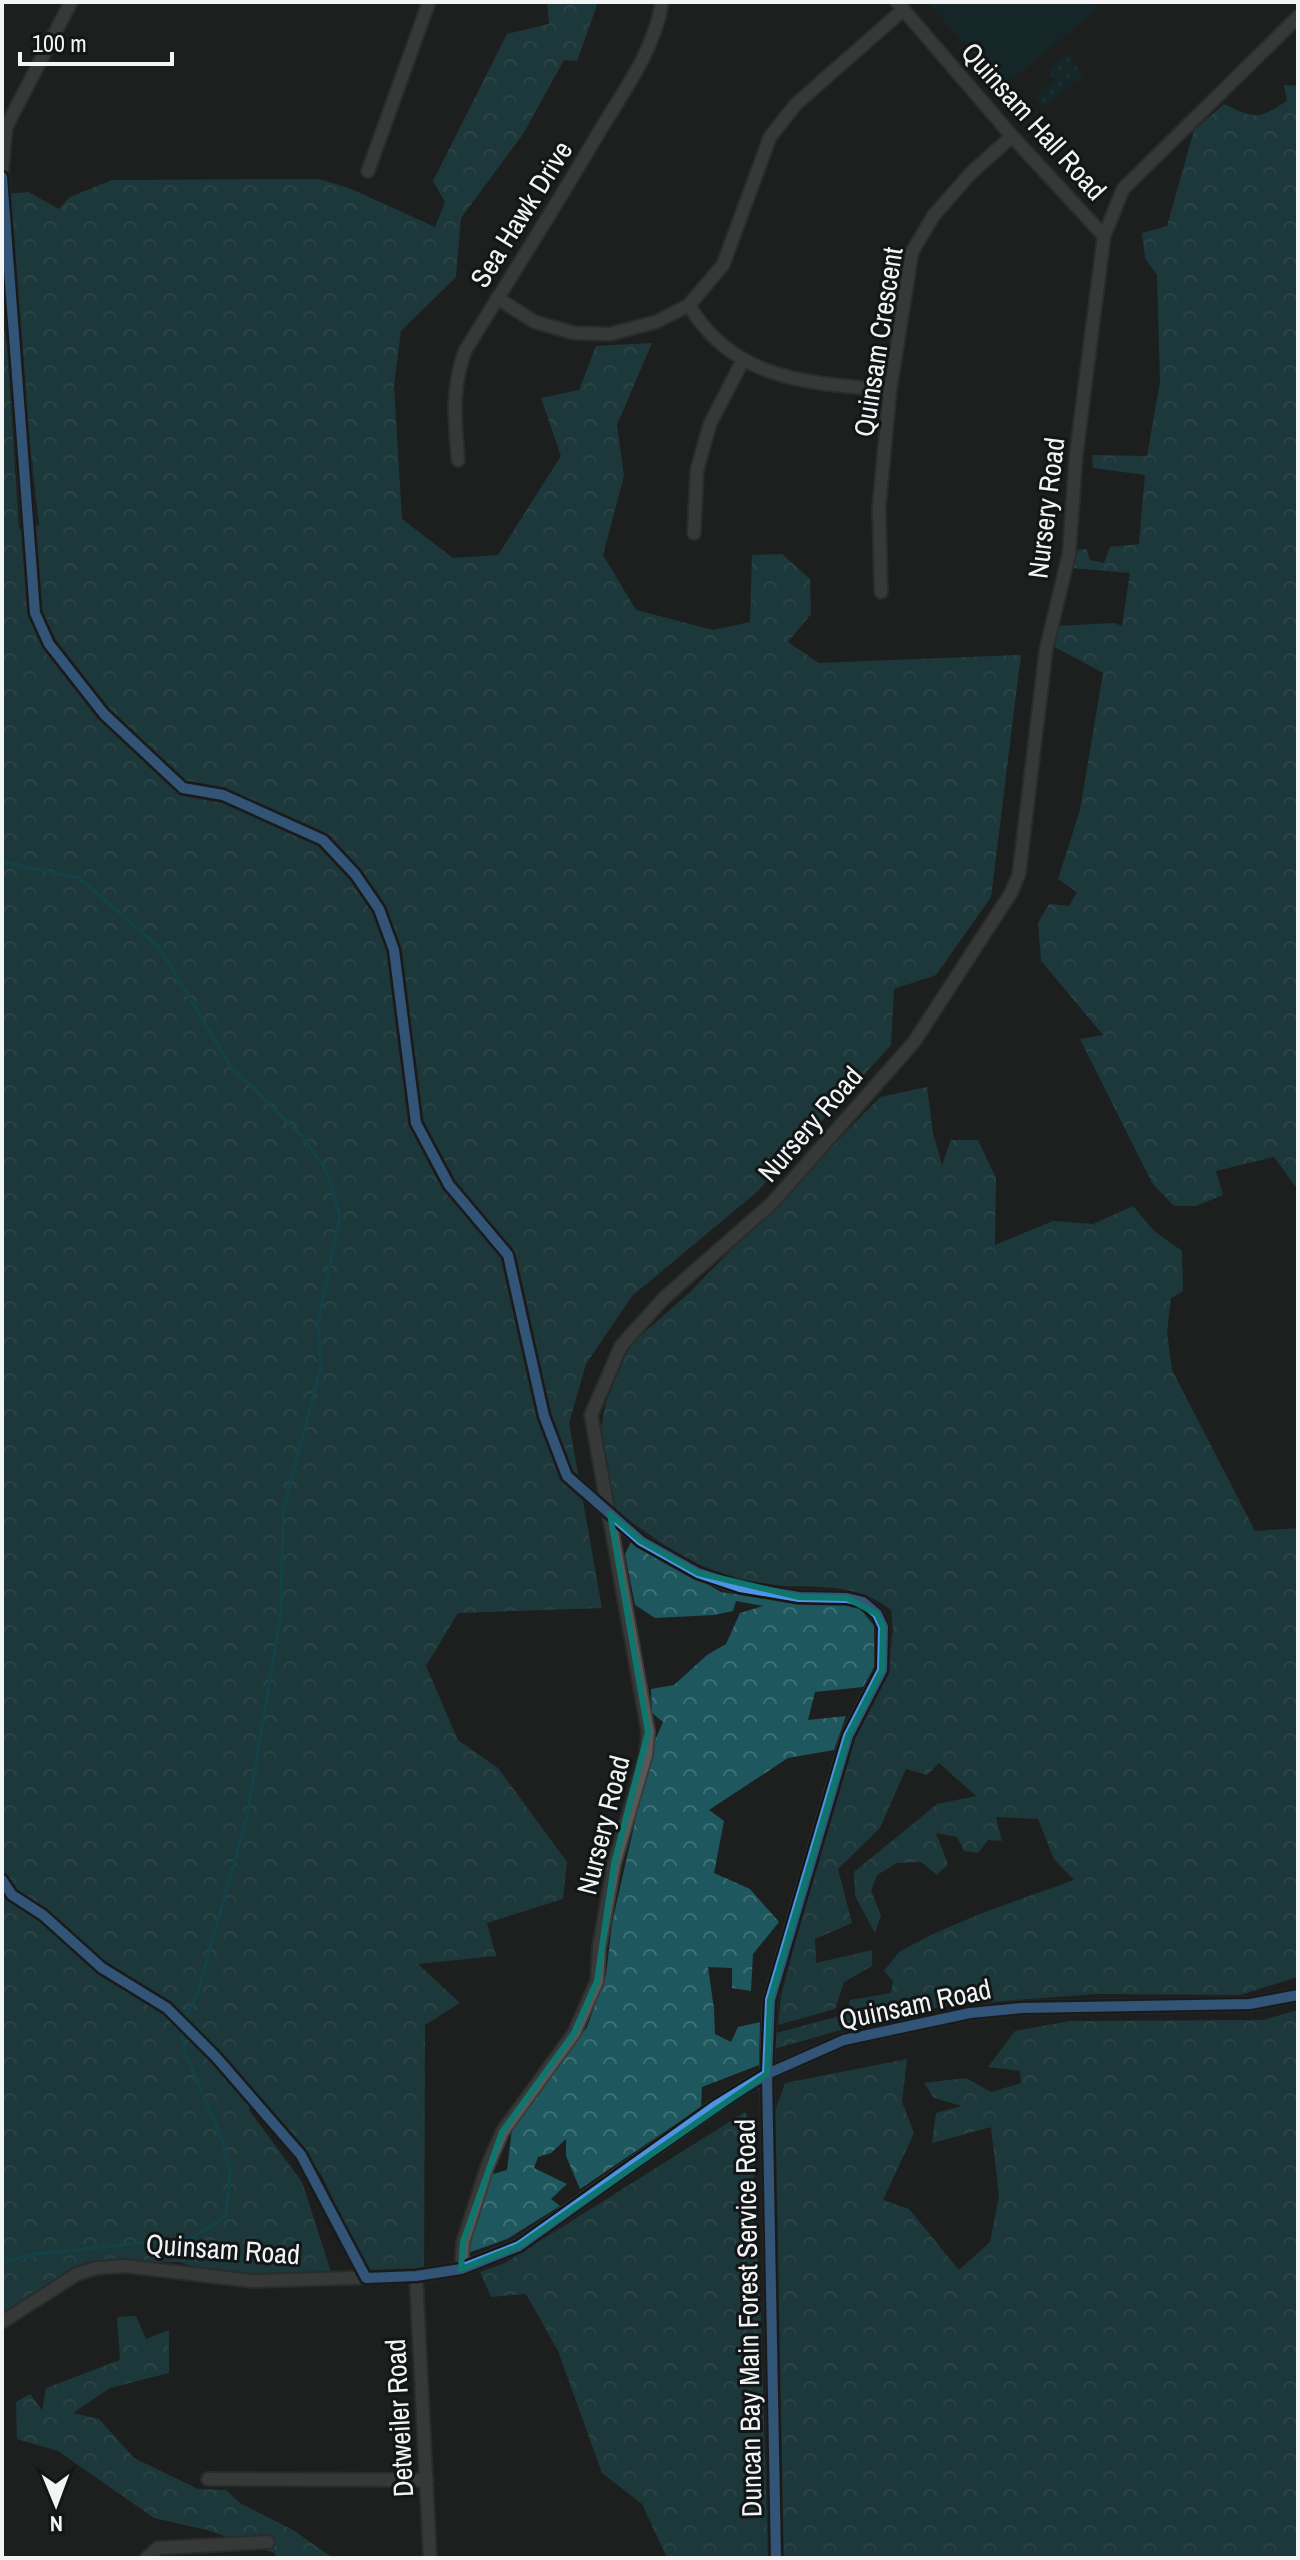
<svg xmlns="http://www.w3.org/2000/svg" width="1300" height="2560" viewBox="0 0 1300 2560" font-family="'Archivo Narrow',sans-serif">
<style>
.green{fill:url(#green-dots)}
.forest{fill:url(#forest-crowns)}
.pitch{fill:#0d2f33}
.lines{fill:none;stroke-linecap:round;stroke-linejoin:round}
.stream{stroke:#066e78;stroke-width:3}
.minor-casing{stroke:#3a3c3c;stroke-width:16}
.minor{stroke:#575959;stroke-width:12}
.cycleway-casing{stroke:#131617;stroke-width:15}
.cycleway{stroke:#4d94e3;stroke-width:10}
.marked{fill:none;stroke:#0f766e;stroke-width:6;stroke-linejoin:round}
.labels{text-anchor:middle;dominant-baseline:central;stroke-width:6;stroke-linejoin:round;paint-order:stroke}
.street-label{font-size:28px;fill:#f3f5f5;stroke:#131617}
</style>
<defs>
<pattern id="green-dots" width="8" height="8" patternUnits="userSpaceOnUse" patternTransform="scale(2)"><rect width="8" height="8" fill="#0d2f33"/><path d="M2 2h.1M6 6h.1" fill="none" stroke="#254447" stroke-width="1.8" stroke-linecap="round"/></pattern>
<pattern id="forest-crowns" width="20" height="18" patternUnits="userSpaceOnUse" patternTransform="scale(2)"><rect width="20" height="18" fill="#1e575e"/><path d="M2 6a3 3 0 1 1 6 0M12 15a3 3 0 1 1 6 0" fill="none" stroke="#3f7076"/></pattern>
</defs>
<rect width="100%" height="100%" fill="#1d1f1f"/>
<!-- green -->
<path class="green" d="M 1067,54 L 1084,75 L 1043,107 L 1035,96 L 1055,80 L 1048,70 Z"/>
<!-- forest -->
<path class="forest" d="M 547,2 L 598,2 L 577,61 L 564,60 L 523,134 L 461,218 L 456,277 L 401,331 L 394,385 L 402,519 L 453,558 L 498,555 L 561,456 L 541,398 L 579,390 L 596,346 L 652,343 L 617,425 L 624,476 L 603,555 L 636,610 L 713,630 L 750,622 L 752,555 L 782,554 L 810,579 L 811,614 L 788,642 L 819,663 L 1021,655 L 991,897 L 936,975 L 894,989 L 891,1045 L 758,1191 L 632,1296 L 586,1364 L 569,1423 L 602,1608 L 458,1613 L 426,1666 L 458,1740 L 498,1768 L 567,1862 L 563,1899 L 487,1923 L 496,1956 L 418,1964 L 460,2003 L 425,2025 L 424,2278 L 369,2278 L 322,2176 L 260,2097 L 249,2110 L 302,2182 L 333,2278 L 244,2284 L 179,2262 L 86,2262 L 2,2314 L 2,318 L 7,345 L 19,529 L 39,525 L 26,408 L 7,194 L 28,192 L 59,209 L 70,197 L 112,180 L 319,179 L 349,188 L 435,227 L 445,202 L 433,181 L 507,34 L 549,24 Z
M 1284,85 L 1298,86 L 1298,1190 L 1274,1157 L 1216,1171 L 1223,1195 L 1196,1206 L 1174,1206 L 1152,1183 L 1080,1039 L 1103,1035 L 1041,961 L 1038,923 L 1049,904 L 1069,906 L 1077,892 L 1058,879 L 1080,810 L 1103,673 L 1051,645 L 1057,626 L 1114,623 L 1122,626 L 1130,573 L 1072,568 L 1075,550 L 1087,549 L 1090,560 L 1104,563 L 1110,547 L 1139,544 L 1145,475 L 1093,468 L 1092,455 L 1147,456 L 1160,382 L 1157,275 L 1145,258 L 1142,233 L 1167,226 L 1194,130 L 1224,104 C 1255,119 1257,120 1287,101 Z
M 927,1087 L 933,1133 L 942,1165 L 951,1140 L 978,1140 L 996,1178 L 995,1245 L 1053,1221 L 1093,1224 L 1133,1206 L 1154,1231 L 1182,1251 L 1183,1291 L 1171,1298 L 1167,1332 L 1172,1370 L 1255,1531 L 1298,1528 L 1298,1977 L 1240,1995 L 1097,1994 L 950,2005 L 869,2022 L 774,2049 L 776,2033 L 847,2014 L 850,2000 L 891,1993 L 893,1981 L 884,1971 L 899,1952 L 931,1935 L 982,1913 L 1074,1880 L 1054,1859 L 1038,1819 L 996,1817 L 1002,1841 L 988,1840 L 978,1853 L 964,1851 L 957,1837 L 936,1833 L 948,1864 L 937,1875 L 921,1862 L 897,1863 L 877,1875 L 871,1891 L 881,1915 L 875,1933 L 855,1896 L 854,1872 L 937,1804 L 976,1796 L 939,1763 L 927,1775 L 906,1769 L 880,1828 L 838,1869 L 852,1923 L 815,1939 L 816,1963 L 872,1950 L 872,1966 L 844,1982 L 835,2009 L 778,2025 L 781,1996 L 800,1925 L 855,1735 L 888,1675 L 893,1629 L 891,1610 C 846,1573 789,1595 737,1579 C 691,1565 651,1538 614,1508 L 601,1428 L 606,1402 L 630,1345 L 689,1293 L 880,1097 Z
M 631,1542 L 721,1592 L 792,1603 L 858,1606 L 874,1626 L 874,1667 L 863,1687 L 815,1692 L 808,1720 L 846,1716 L 834,1750 L 788,1758 L 709,1810 L 724,1821 L 714,1873 L 750,1889 L 779,1922 L 753,1954 L 751,1991 L 732,1988 L 732,1968 L 708,1967 L 714,2009 L 715,2034 L 731,2042 L 738,2027 L 760,2022 L 759,2065 L 702,2087 L 701,2107 L 580,2189 L 566,2156 L 566,2139 L 551,2153 L 538,2157 L 534,2168 L 567,2184 L 551,2199 L 560,2206 L 507,2239 L 468,2253 L 490,2175 L 507,2170 L 512,2129 L 587,2027 L 606,1975 L 612,1923 L 652,1747 L 663,1722 L 652,1713 L 651,1689 L 674,1685 L 707,1655 L 726,1644 L 740,1613 L 763,1606 L 736,1601 L 733,1611 L 714,1615 L 655,1618 L 635,1605 L 625,1554 Z
M 1298,2010 L 1298,2558 L 783,2558 L 774,2114 L 785,2083 L 907,2059 L 902,2102 L 914,2133 L 883,2200 L 909,2209 L 959,2270 L 990,2242 L 999,2196 L 991,2127 L 932,2143 L 936,2113 L 962,2106 L 934,2098 L 924,2083 L 966,2078 L 991,2092 L 1021,2083 L 1020,2071 L 988,2067 L 1015,2031 L 1070,2021 L 1263,2020 Z
M 745,2112 L 755,2131 L 753,2212 L 760,2286 L 768,2558 L 667,2558 L 642,2504 L 602,2473 L 558,2351 L 526,2294 L 491,2297 L 480,2272 L 505,2263 Z
M 136,2316 L 146,2339 L 169,2330 L 169,2373 L 110,2388 L 73,2413 L 99,2419 L 134,2458 L 198,2489 L 226,2490 L 240,2503 L 293,2530 L 333,2558 L 277,2558 L 275,2553 L 207,2530 L 154,2518 L 58,2451 L 17,2439 L 16,2402 L 30,2394 L 42,2410 L 46,2388 L 120,2360 L 117,2317 Z"/>
<!-- pitch -->
<path class="pitch" d="M 927,2 L 1092,2 L 1098,9 L 1007,83 L 995,78 Z"/>
<g class="lines">
<!-- stream -->
<path class="stream" d="M 2,862 L 79,878 L 159,947 L 231,1067 L 303,1137 L 327,1172 L 340,1216 L 318,1323 L 321,1367 L 283,1511 L 281,1613 L 247,1816 L 197,1995 L 185,2018
M 2,2262 L 35,2254 L 192,2238 L 226,2216 L 230,2172 L 222,2139 L 184,2050 L 181,2026"/>
<!-- minor casing -->
<g class="minor-casing">
<path id="minor" d="M 897,2 L 1012,136 L 1104,236
M 368,171 L 429,2
M 2,172 L 6,127 L 71,2
M 2,177 L 35,613 L 49,644 L 104,714 L 183,788 L 223,795 L 323,840 L 355,874 L 379,909 L 394,950 L 416,1123 L 449,1185 L 508,1255 L 544,1416 L 567,1476 L 641,1541 L 698,1573 L 740,1587 L 799,1597 L 847,1598 L 863,1602 L 877,1614 L 883,1627 L 882,1670 L 848,1736 L 770,2000 L 767,2074 L 776,2558
M 497,298 L 535,322 L 574,333 L 610,334 L 656,322 L 689,305 L 723,265 L 770,137 L 796,104 L 903,10
M 689,305 C 734,382 811,383 890,390
M 458,460 C 455,420 451,390 465,351 C 511,276 558,203 602,127 C 626,88 655,48 662,2
M 694,533 L 697,470 L 710,424 L 743,360
M 881,592 L 879,507 L 890,390 L 912,252 L 934,215 L 971,173 L 1012,136
M 461,2269 L 463,2242 L 487,2167 L 502,2132 L 574,2033 L 597,1981 L 599,1947 L 614,1864 L 646,1755 L 648,1732 L 591,1415 L 621,1346 L 664,1298 L 772,1203 L 914,1042 L 1011,893 L 1019,874 L 1046,650 L 1069,554 L 1076,456 L 1104,236 L 1123,189 L 1298,17
M 416,2276 L 430,2558
M 2,2322 L 77,2274 L 96,2268 L 125,2266 L 252,2281 L 416,2276 L 461,2269 L 519,2246 L 715,2106 L 767,2074 L 844,2040 L 970,2013 L 1022,2008 L 1250,2004 L 1298,1995
M 208,2479 L 427,2480
M 147,2558 L 158,2548 L 268,2542"/>
</g>
<!-- minor -->
<use href="#minor" class="minor"/>
<!-- cycleway casing -->
<g class="cycleway-casing">
<path id="cycleway" d="M 2,177 L 35,613 L 49,644 L 104,714 L 183,788 L 223,795 L 323,840 L 355,874 L 379,909 L 394,950 L 416,1123 L 449,1185 L 508,1255 L 544,1416 L 567,1476 L 641,1541 L 698,1573 L 740,1587 L 799,1597 L 847,1598 L 863,1602 L 877,1614 L 883,1627 L 882,1670 L 848,1736 L 770,2000 L 767,2074 L 776,2558
M 2,1880 L 12,1895 L 43,1915 L 102,1968 L 167,2008 L 216,2057 L 301,2155 L 366,2278 L 416,2276 L 461,2269 L 519,2246 L 715,2106 L 767,2074 L 844,2040 L 970,2013 L 1022,2008 L 1250,2004 L 1298,1995"/>
</g>
<!-- cycleway -->
<use href="#cycleway" class="cycleway"/>
</g>
<!-- marked area -->
<path d="M0 0H1300V2560H0ZM 610,1514 L 641,1541 L 698,1573 L 799,1597 L 847,1598 L 877,1614 L 883,1627 L 882,1670 L 848,1736 L 770,2000 L 767,2074 L 519,2246 L 461,2269 L 463,2242 L 502,2132 L 574,2033 L 597,1981 L 614,1864 L 648,1732 Z" fill="#1d1f1f" fill-opacity=".55" fill-rule="evenodd"/>
<path class="marked" d="M 610,1514 L 641,1541 L 698,1573 L 799,1597 L 847,1598 L 877,1614 L 883,1627 L 882,1670 L 848,1736 L 770,2000 L 767,2074 L 519,2246 L 461,2269 L 463,2242 L 502,2132 L 574,2033 L 597,1981 L 614,1864 L 648,1732 Z"/>
<g class="labels">
<!-- street labels -->
<g class="street-label">
<text transform="translate(1034 121) rotate(48)">Quinsam Hall Road</text>
<text transform="translate(521 214) rotate(-58)">Sea Hawk Drive</text>
<text transform="translate(878 342) rotate(-81)">Quinsam Crescent</text>
<text transform="translate(1046 508) rotate(-83)">Nursery Road</text>
<text transform="translate(810 1124) rotate(-49)">Nursery Road</text>
<text transform="translate(603 1825) rotate(-76)">Nursery Road</text>
<text transform="translate(915 2004) rotate(-12)">Quinsam Road</text>
<text transform="translate(223 2249) rotate(4)">Quinsam Road</text>
<text transform="translate(748 2318) rotate(-91)">Duncan Bay Main Forest Service Road</text>
<text transform="translate(399 2418) rotate(-93)">Detweiler Road</text>
</g>
</g>
<!-- border -->
<rect width="1300" height="2560" fill="none" stroke="#f3f5f5" stroke-width="8"/>
<!-- north arrow -->
<g transform="translate(56 2504) rotate(179)" stroke="#131617" stroke-width="6" paint-order="stroke">
<path d="M0-6L14 30L0 20L-14 30Z" fill="#f3f5f5"/>
<text y="-12" font-size="22" font-weight="bold" text-anchor="middle" fill="#f3f5f5">N</text>
</g>
<!-- scale -->
<path d="M20 52v12h152v-12" fill="none" stroke="#f3f5f5" stroke-width="4"/>
<text x="32" y="52" font-size="24" fill="#f3f5f5" stroke="#131617" stroke-width="6" paint-order="stroke">100 m</text>
</svg>
